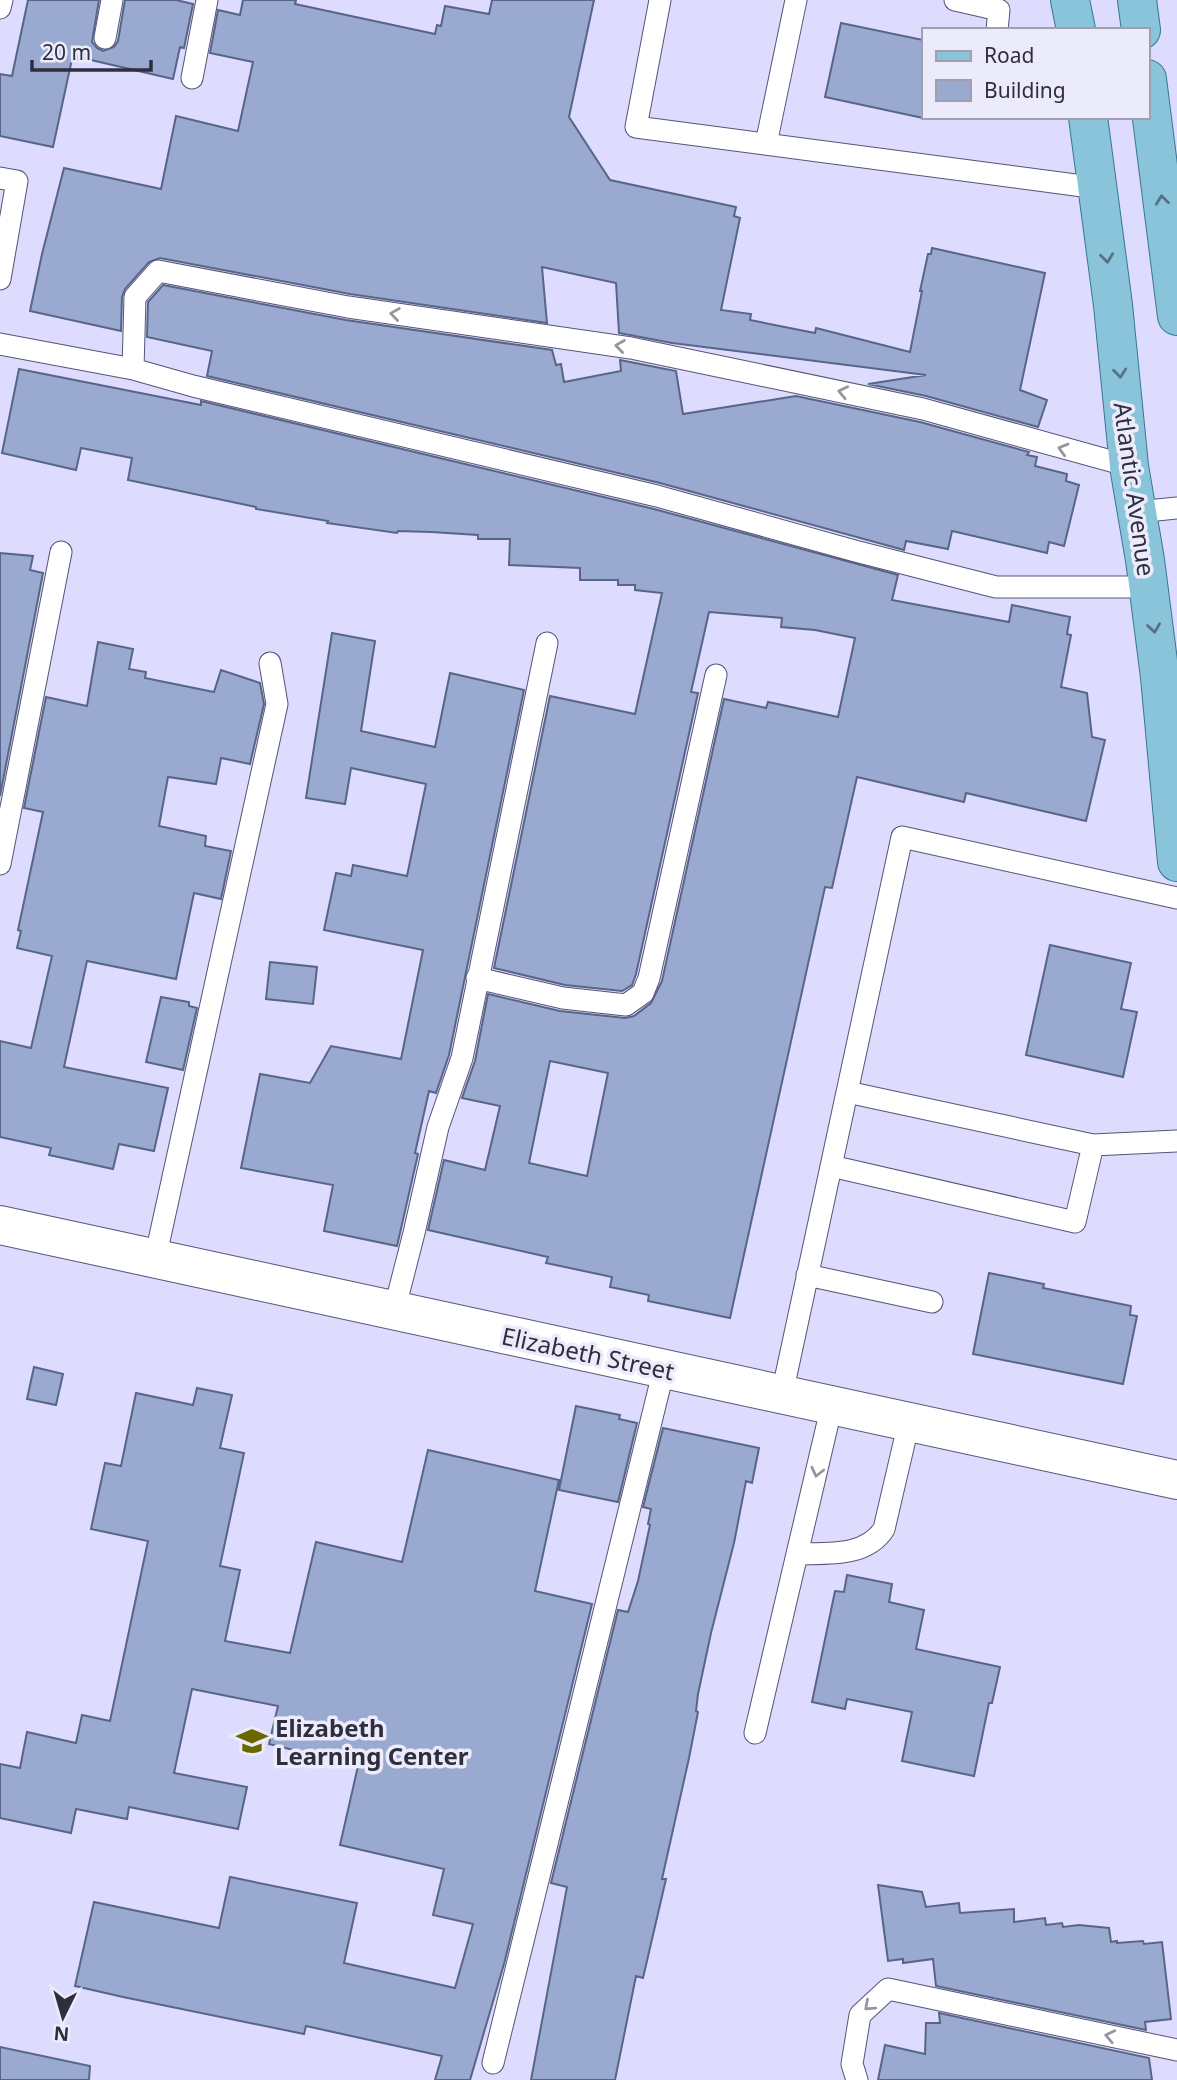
<svg xmlns="http://www.w3.org/2000/svg" width="1177" height="2080" viewBox="0 0 1177 2080" font-family="'Noto Sans',sans-serif">
<style>
.building{fill:#99a9cf;stroke:#586588;stroke-width:2;fill-rule:evenodd}
.lines{fill:none;stroke-linecap:round;stroke-linejoin:round}
.lane-casing{stroke:#565376;stroke-width:23}
.street-casing{stroke:#565376;stroke-width:40}
.primary-casing{stroke:#377694;stroke-width:40}
.lane{stroke:#fff;stroke-width:21}
.street{stroke:#fff;stroke-width:38}
.primary{stroke:#89c4da;stroke-width:38}
.oneway{stroke:#587284}
.oneway2{stroke:#97969e}
.labels{text-anchor:middle;dominant-baseline:central;stroke-width:7;stroke-linejoin:round;paint-order:stroke}
.street-label{font-size:24px;fill:#2f2e3e;stroke:#ecebfc}
.poi-label{font-size:24px;font-weight:bold;fill:#2f2e3e;stroke:#ecebfc;text-anchor:start}
</style>
<rect width="100%" height="100%" fill="#dddcfe"/>
<!-- building -->
<path class="building" d="M 28,0 L 99,0 L 92,42 L 97,48 L 103,51 L 114,47 L 118,41 L 125,0 L 176,0 L 193,4 L 184,48 L 180,47 L 173,79 L 78,57 L 78,60 L 72,59 L 53,147 L 0,136 L 0,74 L 12,76 Z
M 243,0 L 296,0 L 295,4 L 435,34 L 437,25 L 441,26 L 445,6 L 489,14 L 492,0 L 594,0 L 569,117 L 610,180 L 736,207 L 734,216 L 740,218 L 721,310 L 751,314 L 750,320 L 815,333 L 816,328 L 910,352 L 922,291 L 920,291 L 928,254 L 931,254 L 932,248 L 1045,273 L 1020,390 L 1047,400 L 1038,427 L 926,396 L 868,384 L 926,375 L 672,343 L 619,333 L 616,283 L 542,267 L 547,323 L 350,294 L 160,258 L 149,262 L 125,289 L 122,297 L 121,331 L 30,311 L 42,254 L 64,168 L 161,189 L 176,116 L 238,131 L 253,62 L 210,53 L 218,10 L 240,15 Z
M 841,23 L 923,40 L 923,118 L 825,97 Z
M 163,285 L 346,320 L 552,350 L 556,365 L 561,364 L 564,382 L 621,371 L 620,360 L 676,371 L 683,414 L 796,396 L 920,422 L 1029,452 L 1027,455 L 1037,457 L 1035,466 L 1067,474 L 1066,481 L 1079,485 L 1064,546 L 1049,542 L 1047,553 L 952,531 L 948,549 L 906,541 L 904,550 L 660,483 L 207,376 L 212,351 L 147,337 L 148,302 Z
M 19,369 L 201,405 L 201,401 L 654,509 L 898,575 L 892,600 L 1009,622 L 1012,605 L 1070,617 L 1067,634 L 1071,635 L 1061,687 L 1087,693 L 1092,737 L 1105,740 L 1086,821 L 966,793 L 964,802 L 857,777 L 832,888 L 825,887 L 730,1318 L 648,1301 L 649,1295 L 610,1287 L 612,1277 L 546,1263 L 548,1257 L 428,1230 L 444,1160 L 485,1170 L 500,1106 L 462,1098 L 475,1061 L 488,994 L 560,1011 L 625,1018 L 634,1016 L 651,1003 L 662,981 L 724,699 L 766,708 L 768,702 L 838,717 L 855,638 L 815,630 L 781,627 L 782,618 L 709,612 L 691,692 L 698,693 L 636,974 L 632,985 L 622,991 L 565,985 L 494,968 L 550,696 L 635,714 L 662,593 L 635,590 L 635,585 L 618,585 L 618,580 L 580,580 L 580,568 L 509,565 L 510,539 L 478,539 L 478,535 L 431,532 L 398,531 L 397,533 L 327,523 L 328,521 L 256,509 L 256,507 L 128,480 L 132,458 L 81,448 L 76,470 L 2,453 ZM 550,1061 L 608,1073 L 587,1176 L 529,1163 Z
M 0,553 L 33,556 L 30,570 L 43,573 L 0,796 Z
M 332,633 L 375,641 L 361,731 L 435,747 L 450,673 L 524,690 L 449,1055 L 436,1093 L 429,1091 L 415,1153 L 418,1154 L 397,1246 L 324,1231 L 333,1185 L 241,1168 L 260,1074 L 310,1083 L 331,1046 L 401,1059 L 423,950 L 324,930 L 336,873 L 351,876 L 353,865 L 407,876 L 426,784 L 351,768 L 345,804 L 306,798 Z
M 98,642 L 133,649 L 129,669 L 146,672 L 145,678 L 214,692 L 221,670 L 260,683 L 264,704 L 250,764 L 221,758 L 216,784 L 168,777 L 159,826 L 206,836 L 205,846 L 231,851 L 221,899 L 194,893 L 176,979 L 87,961 L 64,1067 L 168,1088 L 154,1151 L 119,1144 L 113,1169 L 49,1155 L 51,1148 L 0,1137 L 0,1041 L 31,1048 L 52,956 L 17,948 L 21,931 L 18,930 L 43,812 L 24,808 L 46,697 L 87,706 Z
M 1050,945 L 1131,963 L 1121,1009 L 1137,1012 L 1123,1077 L 1026,1055 Z
M 270,962 L 317,967 L 313,1004 L 266,999 Z
M 161,997 L 189,1002 L 189,1006 L 197,1008 L 183,1070 L 146,1062 Z
M 989,1273 L 1044,1284 L 1043,1288 L 1131,1306 L 1130,1315 L 1137,1316 L 1123,1384 L 973,1354 Z
M 34,1367 L 63,1374 L 56,1405 L 27,1399 Z
M 197,1388 L 232,1395 L 220,1448 L 244,1453 L 220,1566 L 240,1570 L 225,1641 L 290,1653 L 316,1542 L 402,1562 L 428,1450 L 559,1480 L 535,1591 L 592,1604 L 504,1964 L 470,2080 L 435,2080 L 442,2056 L 306,2026 L 304,2034 L 123,1997 L 75,1986 L 94,1902 L 219,1928 L 230,1877 L 357,1903 L 344,1963 L 455,1988 L 473,1924 L 433,1915 L 444,1869 L 340,1845 L 358,1766 L 269,1744 L 278,1706 L 192,1689 L 174,1773 L 247,1787 L 238,1829 L 129,1807 L 127,1819 L 76,1809 L 71,1833 L 0,1818 L 0,1764 L 20,1768 L 27,1732 L 76,1743 L 82,1715 L 110,1721 L 148,1541 L 91,1529 L 105,1463 L 121,1466 L 136,1393 L 193,1405 Z
M 576,1406 L 620,1415 L 619,1419 L 637,1423 L 618,1502 L 559,1490 Z
M 663,1428 L 759,1448 L 752,1483 L 746,1481 L 734,1543 L 711,1633 L 698,1694 L 696,1711 L 698,1712 L 689,1758 L 662,1879 L 666,1879 L 643,1978 L 636,1976 L 615,2080 L 531,2080 L 567,1887 L 551,1883 L 618,1610 L 628,1612 L 638,1581 L 650,1525 L 648,1524 L 651,1509 L 643,1507 Z
M 847,1575 L 892,1584 L 889,1602 L 924,1610 L 916,1649 L 1000,1667 L 992,1703 L 989,1703 L 974,1776 L 902,1761 L 912,1712 L 847,1699 L 845,1709 L 812,1702 L 835,1591 L 844,1592 Z
M 878,1885 L 922,1892 L 926,1907 L 959,1903 L 960,1913 L 1014,1909 L 1014,1922 L 1045,1918 L 1046,1925 L 1062,1923 L 1063,1927 L 1079,1925 L 1109,1928 L 1111,1942 L 1117,1941 L 1117,1943 L 1143,1941 L 1144,1944 L 1162,1942 L 1171,2019 L 1145,2022 L 1146,2030 L 936,1986 L 933,1959 L 903,1963 L 903,1959 L 888,1961 Z
M 939,2013 L 1149,2058 L 1152,2080 L 878,2080 L 885,2045 L 925,2054 L 926,2023 L 940,2023 Z
M 0,2047 L 90,2066 L 89,2080 L 0,2080 Z"/>
<g class="lines">
<!-- lane casing -->
<g class="lane-casing">
<path id="lane" d="M 660,0 L 636,127 L 1098,188
M 955,0 L 999,10 L 997,30
M 0,8 L 2,0
M 105,38 L 112,0
M 192,78 L 207,0
M 766,144 L 796,0
M 0,178 L 17,181 L 0,279
M 0,344 L 133,369
M 1129,466 L 923,409 L 631,348 L 348,307 L 158,271 L 135,297 L 133,369 L 193,386 L 657,496 L 855,551 L 996,587 L 1148,587
M 1137,512 L 1177,508
M 0,864 L 61,552
M 477,978 L 563,998 L 626,1005 L 643,993 L 649,978 L 716,675
M 847,1092 L 1093,1145
M 831,1166 L 1075,1222 L 1093,1145 L 1177,1141
M 155,1259 L 277,704 L 270,663
M 807,1275 L 932,1302
M 394,1311 L 414,1233 L 438,1127 L 462,1058 L 547,643
M 782,1394 L 902,837 L 1177,898
M 798,1554 C 828,1553 866,1557 884,1529 L 909,1422
M 755,1733 C 780,1624 807,1515 832,1405
M 493,2063 L 664,1369
M 857,2080 L 852,2064 L 860,2015 L 888,1989 L 1177,2050"/>
</g>
<!-- street casing -->
<g class="street-casing">
<path id="street" d="M 0,1225 L 1177,1480"/>
</g>
<!-- primary casing -->
<g class="primary-casing">
<path id="primary" d="M 1070,0 L 1076,30
M 1137,0 L 1141,30
M 1147,79 L 1177,316
M 1088,117 L 1113,305 L 1129,466 L 1145,560 L 1160,677 L 1177,862"/>
</g>
<!-- lane -->
<use href="#lane" class="lane"/>
<!-- street -->
<use href="#street" class="street"/>
<!-- primary -->
<use href="#primary" class="primary"/>
</g>
<!-- one-way arrows -->
<defs><path id="oneway-chevron" d="M-2-3.5L2.5 0L-2 3.5" fill="none" stroke-width="1.6" stroke-linecap="round" stroke-linejoin="round" transform="scale(1.75)"/></defs>
<g class="oneway">
<use href="#oneway-chevron" transform="translate(1162 200) rotate(-97)"/>
<use href="#oneway-chevron" transform="translate(1107 258) rotate(83)"/>
<use href="#oneway-chevron" transform="translate(1120 373) rotate(84)"/>
<use href="#oneway-chevron" transform="translate(1154 628) rotate(82)"/>
</g>
<g class="oneway2">
<use href="#oneway-chevron" transform="translate(395 314) rotate(-172)"/>
<use href="#oneway-chevron" transform="translate(620 346) rotate(-172)"/>
<use href="#oneway-chevron" transform="translate(843 392) rotate(-168)"/>
<use href="#oneway-chevron" transform="translate(1063 449) rotate(-164)"/>
<use href="#oneway-chevron" transform="translate(817 1472) rotate(103)"/>
<use href="#oneway-chevron" transform="translate(869 2006) rotate(138)"/>
<use href="#oneway-chevron" transform="translate(1110 2036) rotate(-168)"/>
</g>
<!-- icons -->
<defs>
<g id="school-bare" transform="scale(2.415)"><path d="M0-5L7-2L0 1L-7-2ZM-4 1L0 2.5L4 1V4Q0 6-4 4Z" fill="#6a6600" stroke="#ecebfc" stroke-width="2.5" paint-order="stroke"/></g>
</defs>
<g fill-rule="evenodd">
<use href="#school-bare" x="252" y="1741"/>
</g>
<g class="labels">
<!-- street labels -->
<g class="street-label">
<text transform="translate(1135 489) rotate(82)">Atlantic Avenue</text>
<text transform="translate(588 1353) rotate(12)">Elizabeth Street</text>
</g>
<!-- poi labels -->
<g class="poi-label">
<text x="275" y="1727">Elizabeth<tspan x="275" dy="28">Learning Center</tspan></text>
</g>
</g>
<!-- legend -->
<rect x="922" y="28" width="228" height="91" fill="#ecebfc" stroke="#a09fb0" stroke-width="2"/>
<rect x="936" y="51" width="35" height="10" fill="#89c4da" stroke="#a09fb0" stroke-width="2"/>
<text x="984" y="63" font-size="21" fill="#2f2e3e">Road</text>
<rect x="936" y="80" width="35" height="21" fill="#99a9cf" stroke="#a09fb0" stroke-width="2"/>
<text x="984" y="98" font-size="21" fill="#2f2e3e">Building</text>
<!-- north arrow -->
<g transform="translate(63 2017) rotate(185)" stroke="#ecebfc" stroke-width="5" paint-order="stroke">
<path d="M0-5L12 26L0 18L-12 26Z" fill="#2f2e3e"/>
<text y="-10" font-size="19" font-weight="bold" text-anchor="middle" fill="#2f2e3e">N</text>
</g>
<!-- scale -->
<path d="M32 60v10h119v-10" fill="none" stroke="#2f2e3e" stroke-width="3.5"/>
<text x="42" y="60" font-size="21" fill="#2f2e3e" stroke="#ecebfc" stroke-width="5" paint-order="stroke">20 m</text>
</svg>
